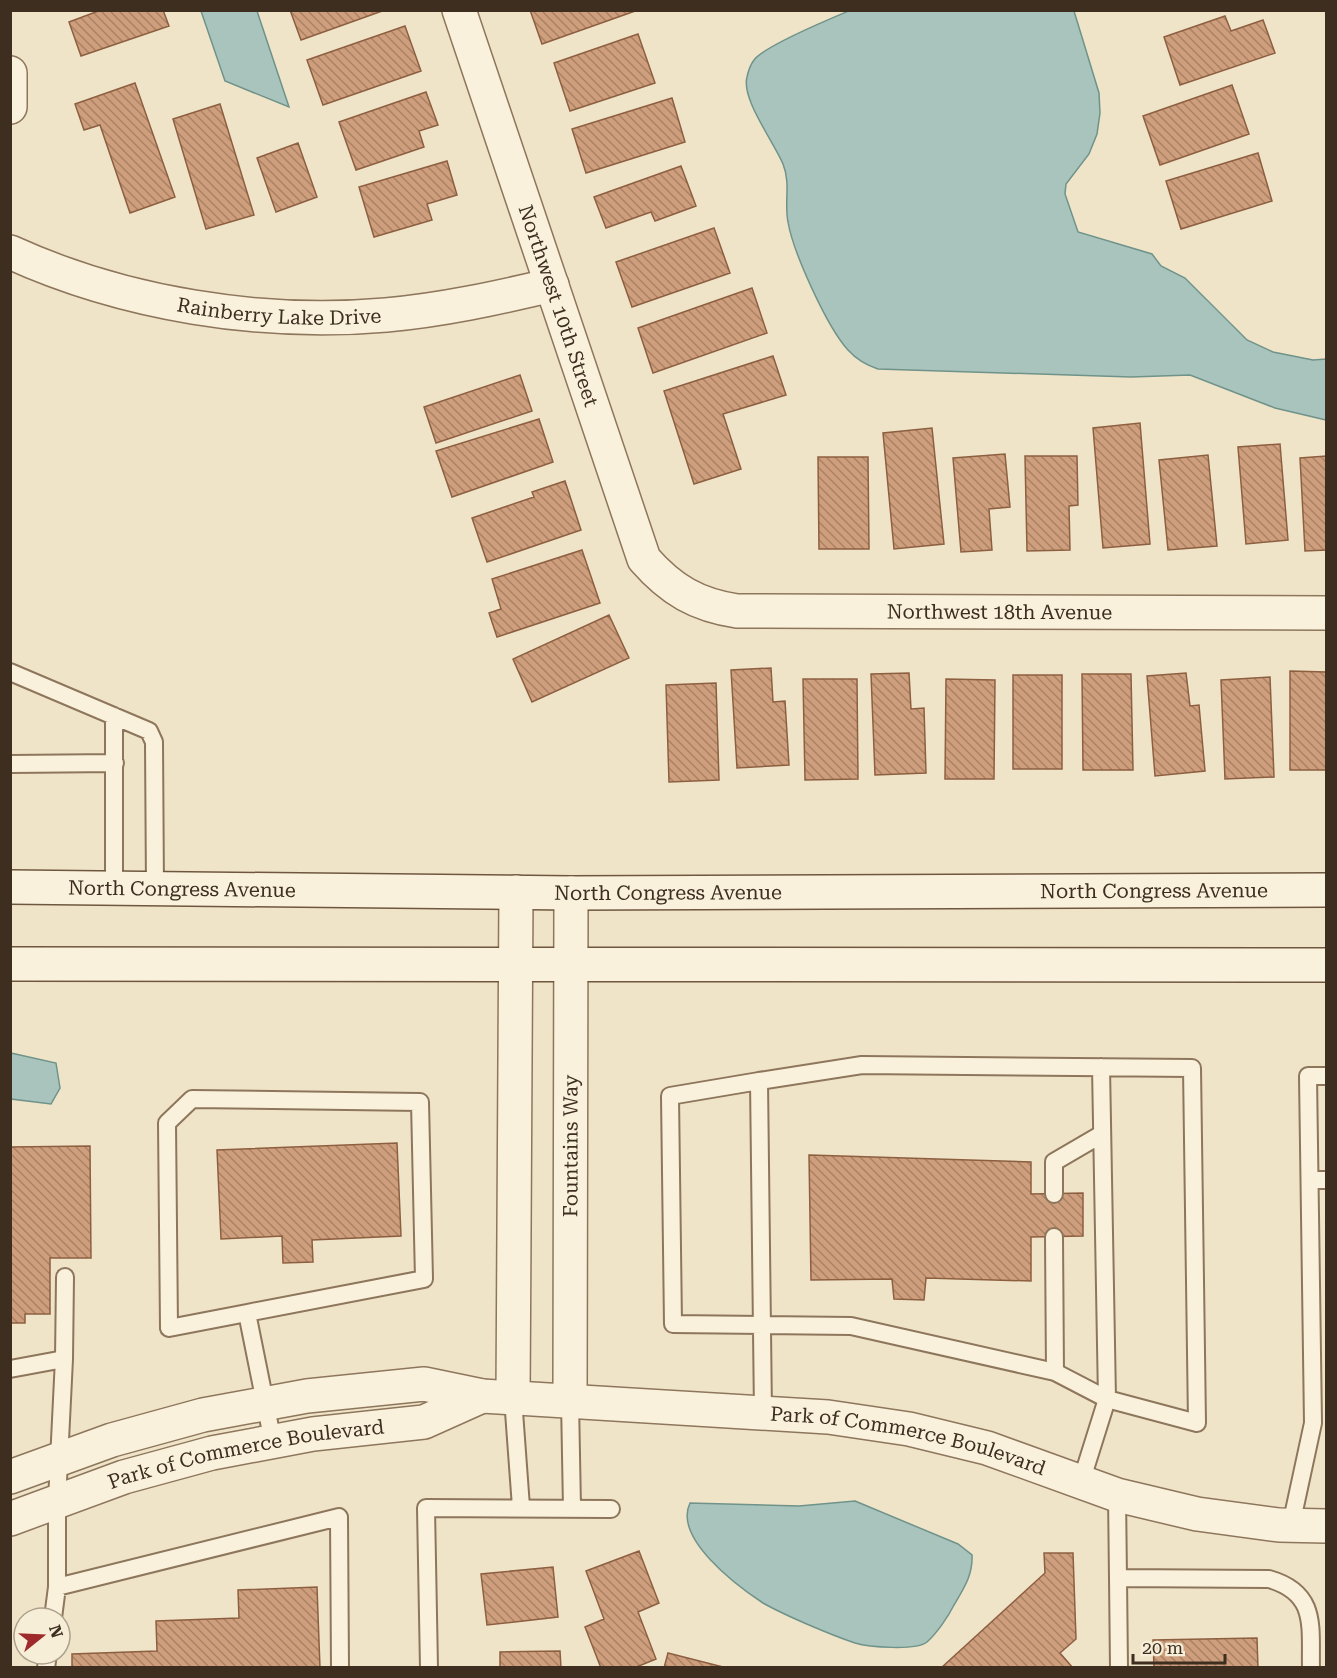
<svg xmlns="http://www.w3.org/2000/svg" width="1337" height="1678" viewBox="0 0 1337 1678" font-family="'Roboto Serif',serif">
<style>
.water{fill:#a9c4bc;stroke:#6f938a;stroke-width:1.5}
.building{fill:url(#building-back-hatch);stroke:#8d5f41;stroke-width:1.5}
.lines{fill:none;stroke-linecap:round;stroke-linejoin:round}
.service-casing{stroke:#8d765c;stroke-width:20}
.minor-casing{stroke:#8d765c;stroke-width:36}
.secondary-casing{stroke:#6f573f;stroke-width:36}
.service{stroke:#faf1dc;stroke-width:16}
.minor{stroke:#faf1dc;stroke-width:33}
.secondary{stroke:#faf1dc;stroke-width:33}
.labels{text-anchor:middle;dominant-baseline:central;stroke-width:6;stroke-linejoin:round;paint-order:stroke}
.street-label{font-size:20px;fill:#3d2e20;stroke:#f7eed8}
</style>
<defs>
<pattern id="building-back-hatch" width="6" height="6" patternUnits="userSpaceOnUse" patternTransform="scale(1.5)"><rect width="6" height="6" fill="#cf9f7d"/><path d="M-1 5l2 2M0 0l6 6M5-1l2 2" fill="none" stroke="#a98266"/></pattern>
</defs>
<rect width="100%" height="100%" fill="#f0e4c8"/>
<!-- water -->
<path class="water" d="M 851,10 L 1074,11 L 1099,93 L 1100,113 L 1097,134 L 1089,154 L 1066,184 L 1065,194 L 1078,232 L 1152,254 L 1161,266 L 1185,278 L 1247,340 L 1273,352 L 1313,360 L 1326,359 L 1326,420 L 1275,408 L 1190,375 L 1131,377 L 878,369 C 866,365 856,359 848,350 C 827,327 793,252 788,222 C 784,202 791,184 783,164 C 774,142 741,99 747,77 C 748,72 751,64 754,60 C 764,46 832,18 851,10 Z
M 201,11 L 257,11 L 289,107 L 225,81 Z
M 11,1053 L 56,1063 L 60,1088 L 51,1104 L 11,1099 Z
M 855,1501 L 958,1544 L 972,1555 C 973,1575 964,1588 954,1605 C 948,1617 937,1633 927,1642 C 916,1651 868,1647 855,1643 C 831,1635 784,1615 763,1603 C 737,1586 673,1538 690,1503 L 799,1506 Z"/>
<!-- building -->
<path class="building" d="M 101,10 L 163,10 L 169,26 L 81,56 L 69,22 Z
M 290,10 L 385,10 L 301,40 Z
M 530,10 L 638,10 L 542,44 Z
M 1225,16 L 1231,31 L 1263,20 L 1275,53 L 1180,85 L 1164,37 Z
M 405,26 L 421,71 L 323,105 L 307,60 Z
M 638,34 L 655,83 L 570,111 L 554,63 Z
M 135,83 L 175,197 L 130,213 L 100,125 L 84,130 L 75,104 Z
M 1232,85 L 1249,134 L 1160,165 L 1143,116 Z
M 426,92 L 438,125 L 419,131 L 424,147 L 356,170 L 339,122 Z
M 672,98 L 685,142 L 586,173 L 572,129 Z
M 220,104 L 254,215 L 206,229 L 173,119 Z
M 298,143 L 317,197 L 276,212 L 257,158 Z
M 1258,153 L 1272,201 L 1181,229 L 1166,181 Z
M 447,161 L 457,195 L 427,204 L 432,220 L 374,237 L 359,187 Z
M 681,166 L 696,206 L 655,221 L 651,212 L 606,228 L 594,197 Z
M 714,228 L 730,273 L 632,307 L 616,262 Z
M 752,288 L 767,333 L 653,373 L 638,328 Z
M 773,356 L 786,395 L 723,414 L 741,469 L 694,484 L 664,391 Z
M 520,375 L 532,411 L 436,443 L 424,407 Z
M 539,419 L 553,462 L 452,497 L 436,451 Z
M 1140,423 L 1150,544 L 1103,548 L 1093,428 Z
M 932,428 L 944,544 L 894,549 L 883,433 Z
M 1280,444 L 1288,540 L 1246,544 L 1238,447 Z
M 1005,454 L 1010,507 L 989,509 L 992,550 L 961,552 L 953,458 Z
M 1208,455 L 1217,546 L 1168,550 L 1159,460 Z
M 1025,456 L 1077,456 L 1078,505 L 1069,506 L 1070,550 L 1027,551 Z
M 1326,456 L 1326,550 L 1305,551 L 1300,458 Z
M 818,457 L 868,457 L 869,549 L 819,549 Z
M 565,481 L 581,530 L 487,562 L 472,518 L 534,497 L 532,492 Z
M 582,550 L 600,603 L 497,637 L 489,613 L 501,609 L 492,579 Z
M 609,615 L 629,658 L 532,702 L 513,659 Z
M 771,668 L 773,702 L 785,701 L 789,765 L 737,768 L 731,670 Z
M 1290,671 L 1326,672 L 1326,770 L 1290,770 Z
M 909,673 L 911,709 L 924,708 L 926,773 L 875,775 L 871,674 Z
M 1186,673 L 1190,706 L 1199,705 L 1205,771 L 1155,776 L 1147,676 Z
M 1082,674 L 1131,674 L 1133,770 L 1083,770 Z
M 1013,675 L 1062,675 L 1062,769 L 1013,769 Z
M 1270,677 L 1274,777 L 1225,779 L 1221,680 Z
M 803,679 L 857,679 L 858,779 L 805,780 Z
M 946,679 L 995,680 L 994,779 L 945,779 Z
M 716,683 L 719,780 L 669,782 L 666,685 Z
M 397,1143 L 401,1236 L 312,1240 L 313,1262 L 283,1263 L 282,1236 L 221,1239 L 217,1150 Z
M 90,1146 L 91,1258 L 50,1258 L 50,1314 L 25,1314 L 25,1323 L 10,1323 L 10,1147 Z
M 809,1155 L 1031,1162 L 1031,1194 L 1083,1193 L 1083,1236 L 1031,1237 L 1031,1281 L 926,1278 L 924,1300 L 894,1299 L 892,1279 L 811,1280 Z
M 639,1551 L 659,1603 L 638,1612 L 656,1659 L 634,1668 L 601,1668 L 585,1627 L 604,1619 L 586,1571 Z
M 1044,1553 L 1073,1553 L 1076,1639 L 1060,1653 L 1073,1668 L 941,1668 L 1045,1573 Z
M 553,1567 L 558,1617 L 487,1625 L 481,1574 Z
M 317,1587 L 320,1668 L 72,1668 L 72,1654 L 157,1651 L 156,1621 L 239,1618 L 238,1590 Z
M 1257,1638 L 1258,1668 L 1154,1668 L 1153,1640 Z
M 560,1651 L 561,1668 L 500,1668 L 500,1652 Z
M 668,1653 L 727,1668 L 664,1668 Z"/>
<g class="lines">
<!-- service casing -->
<g class="service-casing">
<path id="service" d="M 10,672 L 149,731 L 154,742 L 155,889
M 10,764 L 115,763
M 114,888 L 114,716
M 759,1081 L 862,1065 L 1192,1068 L 1197,1423 L 1107,1399 L 1101,1067
M 1310,1180 L 1326,1180
M 1054,1194 L 1054,1162 L 1102,1134
M 1054,1237 L 1055,1372
M 247,1313 L 169,1328 L 167,1123 L 192,1099 L 420,1102 L 424,1279 L 247,1313 L 273,1442
M 64,1359 L 65,1277
M 10,1369 L 64,1359 L 57,1501 L 57,1587 L 339,1517 L 340,1668
M 513,1398 L 521,1507
M 570,1401 L 572,1508
M 763,1413 L 759,1081 L 670,1096 L 673,1324 L 851,1326 L 1055,1372 L 1107,1399 L 1081,1482
M 1117,1495 L 1118,1578
M 1291,1525 L 1313,1423 L 1308,1076 L 1326,1076
M 53,1618 L 57,1587
M 46,1668 L 48,1654
M 429,1668 L 426,1508 L 611,1509
M 1119,1668 L 1118,1578 L 1269,1579 C 1318,1593 1310,1627 1311,1668"/>
</g>
<!-- minor casing -->
<g class="minor-casing">
<g id="minor">
<path id="s1" d="M 459,10 L 644,559 C 671,590 697,605 737,611 L 1326,613"/>
<path d="M 10,73 L 10,107"/>
<path id="s2" d="M 10,252 C 124,304 261,326 386,315 C 442,310 497,298 552,285"/>
<path d="M 513,1398 L 516,892"/>
<path id="s3" d="M 570,1401 L 571,893"/>
<path id="s4" d="M 10,1477 L 112,1440 L 203,1415 L 307,1396 L 424,1384 L 482,1396 L 828,1417 L 909,1429 L 987,1448 L 1117,1495 L 1197,1514 L 1279,1525 L 1326,1526"/>
<path id="s5" d="M 10,1519 L 124,1477 L 212,1453 L 313,1434 L 424,1422 L 482,1396"/>
</g>
</g>
<!-- secondary casing -->
<g class="secondary-casing">
<g id="secondary">
<path id="s6" d="M 10,887 L 571,893 L 1326,890"/>
<path d="M 10,964 L 1326,965"/>
</g>
</g>
<!-- service -->
<use href="#service" class="service"/>
<!-- minor -->
<use href="#minor" class="minor"/>
<!-- secondary -->
<use href="#secondary" class="secondary"/>
</g>
<g class="labels">
<!-- street labels -->
<g class="street-label">
<text stroke="none"><textPath href="#s1" startOffset="312">Northwest 10th Street</textPath></text>
<text stroke="none"><textPath href="#s2" startOffset="278">Rainberry Lake Drive</textPath></text>
<text stroke="none"><textPath href="#s1" startOffset="951">Northwest 18th Avenue</textPath></text>
<text stroke="none"><textPath href="#s6" startOffset="172">North Congress Avenue</textPath></text>
<text stroke="none"><textPath href="#s6" startOffset="1144">North Congress Avenue</textPath></text>
<text stroke="none"><textPath href="#s6" startOffset="658">North Congress Avenue</textPath></text>
<text stroke="none"><textPath href="#s3" startOffset="255">Fountains Way</textPath></text>
<text stroke="none"><textPath href="#s4" startOffset="915">Park of Commerce Boulevard</textPath></text>
<text stroke="none"><textPath href="#s5" startOffset="246">Park of Commerce Boulevard</textPath></text>
</g>
</g>
<!-- border -->
<rect width="1337" height="1678" fill="none" stroke="#3d2e20" stroke-width="24"/>
<!-- north arrow -->
<g transform="translate(42 1636) rotate(72)"><circle r="28" fill="#f7eed8" stroke="#ada18e" stroke-width="1.5"/>
<path d="M0-4.5L10 22L0 15L-10 22Z" fill="#9e2a2b"/>
<text y="-9" font-size="16" font-weight="bold" text-anchor="middle" fill="#3d2e20">N</text>
</g>
<!-- scale -->
<path d="M1133 1654v9h92v-9" fill="none" stroke="#3d2e20" stroke-width="3"/>
<text x="1142" y="1654" font-size="18" fill="#3d2e20" stroke="#f7eed8" stroke-width="4.5" paint-order="stroke">20 m</text>
</svg>
